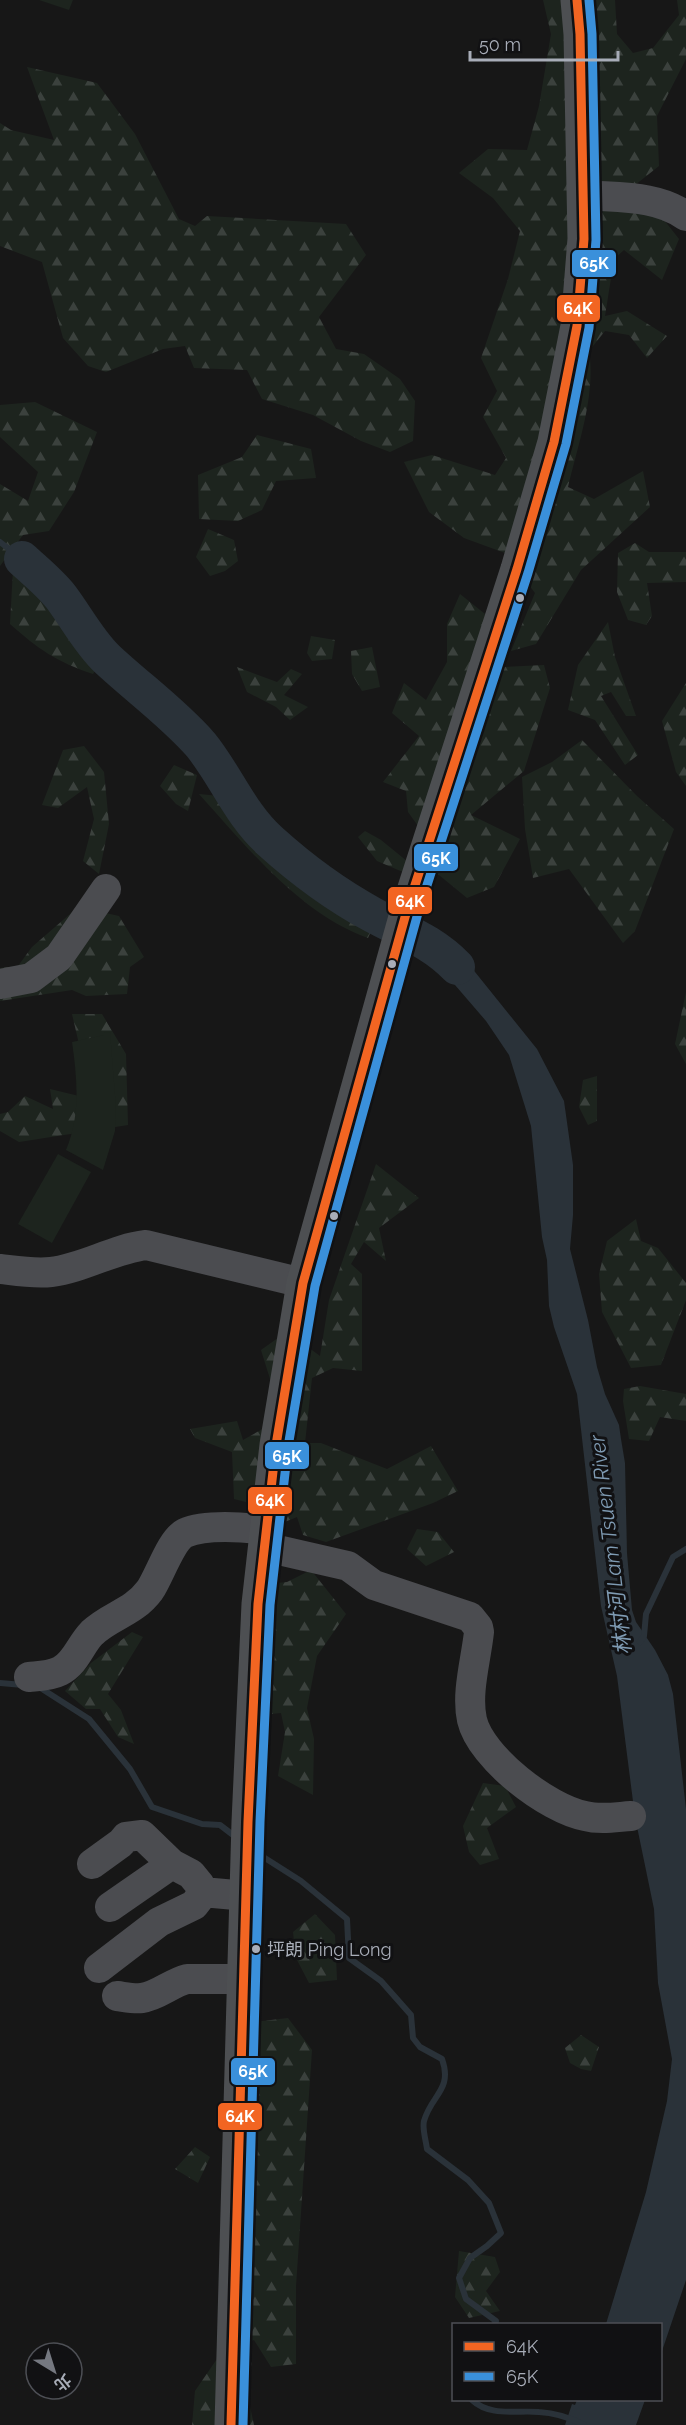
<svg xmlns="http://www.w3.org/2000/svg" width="686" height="2425" viewBox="0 0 686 2425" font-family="Raleway,'Noto Sans TC',sans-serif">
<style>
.forest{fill:url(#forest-firs)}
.park{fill:#1d241e}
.water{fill:#2a3239}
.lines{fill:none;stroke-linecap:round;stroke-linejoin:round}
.stream{stroke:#2a3239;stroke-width:6}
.river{stroke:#2a3239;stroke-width:36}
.minor{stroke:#4b4c50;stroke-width:30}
.major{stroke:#4d4f52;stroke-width:33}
.bus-1-casing{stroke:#111113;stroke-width:14}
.bus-2-casing{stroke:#111113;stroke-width:14}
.bus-1{stroke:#f26522;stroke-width:9}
.bus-2{stroke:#3a90db;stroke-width:9}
.bus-dot{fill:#a8adb8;stroke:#111113;stroke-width:2}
.labels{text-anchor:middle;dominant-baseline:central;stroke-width:6;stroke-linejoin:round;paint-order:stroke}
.bus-label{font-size:18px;fill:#a8adb8;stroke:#111113;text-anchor:start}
.water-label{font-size:21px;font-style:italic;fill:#7f9bb3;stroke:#111113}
.line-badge{stroke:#111113;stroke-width:2}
.badge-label{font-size:16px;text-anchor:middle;font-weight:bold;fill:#fff}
</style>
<defs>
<pattern id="forest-firs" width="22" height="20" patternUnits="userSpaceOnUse" patternTransform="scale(1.5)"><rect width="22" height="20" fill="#1d241e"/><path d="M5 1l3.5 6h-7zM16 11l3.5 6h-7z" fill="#3b413d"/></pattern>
</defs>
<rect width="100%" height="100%" fill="#171717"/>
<!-- forest -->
<path class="forest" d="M 543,0 L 615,0 L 617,34 L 633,53 L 653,48 L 679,15 L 677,0 L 686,0 L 686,59 L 657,116 L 659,166 L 625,193 L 657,211 L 679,239 L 662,280 L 624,250 L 614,259 L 605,316 L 627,311 L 667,336 L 647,358 L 629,335 L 605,331 L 589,351 C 596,395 578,444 568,487 L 594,499 L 643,471 L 650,507 L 581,570 L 536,644 L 511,651 L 535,593 L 505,553 L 464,538 L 429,512 L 404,462 L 432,455 L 495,475 L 506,458 L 483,417 L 497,391 L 481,358 L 508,279 L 520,231 L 493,198 L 459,173 L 488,149 L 527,150 L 539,106 L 551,34 Z
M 27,67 L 97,83 L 135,134 L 179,219 L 195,226 L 207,216 L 346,224 L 366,255 L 319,317 L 336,349 L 364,354 L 400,379 L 415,401 L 413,441 L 390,452 L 361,441 L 313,415 L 262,399 L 247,370 L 194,368 L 185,346 L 163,349 L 106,372 L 88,366 L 63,338 L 42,262 L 0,246 L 0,123 L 11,130 L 54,140 Z
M 35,402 L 97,432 L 74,492 L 49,531 L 23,535 L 0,566 L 0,484 L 28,501 L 38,472 L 0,437 L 0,405 Z
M 257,435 L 311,449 L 316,478 L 276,481 L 262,510 L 238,521 L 199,519 L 198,475 L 242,457 Z
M 208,529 L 234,540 L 238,561 L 225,571 L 210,576 L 196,557 Z
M 635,543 L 649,552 L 686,552 L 686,582 L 647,583 L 652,616 L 646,625 L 628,620 L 617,592 L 618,553 Z
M 13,569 L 39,598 L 80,632 L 100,663 L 93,674 C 57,662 38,649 10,624 Z
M 460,594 L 485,614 L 479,654 L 504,667 L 544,665 L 550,688 L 524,771 L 471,815 L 520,839 L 494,887 L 467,898 L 428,866 L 421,830 L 408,812 L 406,791 L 383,782 L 419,736 L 392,713 L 404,683 L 426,700 L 447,662 L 447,624 Z
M 608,622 L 615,657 L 636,716 L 626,716 L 611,692 L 601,696 L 638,755 L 625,765 L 595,720 L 568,710 L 578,665 Z
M 311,636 L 335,640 L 332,659 L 312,661 L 307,653 Z
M 372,647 L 380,687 L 362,691 L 352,674 L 351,651 Z
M 237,667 L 277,682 L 291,669 L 302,674 L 284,695 L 308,707 L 290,720 L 276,707 L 247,692 Z
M 686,683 L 686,786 L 676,772 L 662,721 Z
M 582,740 L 637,796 L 674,829 L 635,931 L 623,943 L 569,869 L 533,878 L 525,829 L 522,777 L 552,762 Z
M 84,746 L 104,772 L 109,824 L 99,874 L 83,861 L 94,819 L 87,787 L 58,808 L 42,805 L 63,750 Z
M 174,765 L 197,775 L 188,811 L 176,804 L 160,786 Z
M 199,794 L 219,796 L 242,831 L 373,927 L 368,938 C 301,915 245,845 199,794 Z
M 365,831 L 381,840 L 413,866 L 410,875 L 377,861 L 358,837 Z
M 78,907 L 119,916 L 144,957 L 130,967 L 127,994 L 86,996 L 72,990 L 0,1001 L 0,968 L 18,966 L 32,947 Z
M 686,992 L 686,1064 L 675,1044 Z
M 72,1014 L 102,1014 L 126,1054 L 128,1125 L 19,1142 L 0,1131 L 0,1114 L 8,1112 L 25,1096 L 53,1109 L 50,1089 L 87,1098 L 86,1074 Z
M 597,1076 L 597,1121 L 588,1125 L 579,1107 L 583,1080 Z
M 376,1164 L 419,1198 L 379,1228 L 386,1261 L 364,1242 L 351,1264 L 362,1274 L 362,1371 L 333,1368 L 312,1378 L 305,1443 L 321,1443 L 387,1469 L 431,1446 L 458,1491 L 433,1503 L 326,1542 L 303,1535 L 297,1517 L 275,1526 L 258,1505 L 234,1499 L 232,1452 L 195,1438 L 190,1429 L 237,1421 L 243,1440 L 266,1427 L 276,1398 L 261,1350 L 282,1335 L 301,1342 L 320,1356 L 329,1300 Z
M 636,1219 L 641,1241 L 658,1248 L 686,1283 L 686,1300 L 661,1365 L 631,1368 L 602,1312 L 599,1274 L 607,1241 Z
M 640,1386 L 686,1394 L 686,1421 L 660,1417 L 649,1441 L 629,1439 L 623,1401 L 624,1389 Z
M 417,1529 L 438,1532 L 454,1552 L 426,1566 L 407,1549 Z
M 311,1570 L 346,1614 L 317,1656 L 307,1708 L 314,1739 L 313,1795 L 278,1776 L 285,1732 L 281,1713 L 260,1715 L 267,1584 L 287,1582 Z
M 132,1632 L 143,1637 L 108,1694 L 121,1710 L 134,1744 L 118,1737 L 100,1709 L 86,1709 L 65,1691 L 91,1663 Z
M 483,1783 L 505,1786 L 516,1807 L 487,1828 L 499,1859 L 480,1865 L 469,1852 L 463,1826 Z
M 315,1914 L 335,1935 L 337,1980 L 309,1983 L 296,1958 L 293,1932 Z
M 288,2018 L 312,2050 L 296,2286 L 296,2364 L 271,2367 L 254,2340 L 240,2344 L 253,2022 Z
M 581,2035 L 599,2047 L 591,2071 L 581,2069 L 570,2063 L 565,2048 Z
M 195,2147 L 210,2157 L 198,2183 L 175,2169 Z
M 459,2251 L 495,2257 L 500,2272 L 486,2291 L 500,2311 L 469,2318 L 455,2297 Z
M 219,2356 L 252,2362 L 248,2397 L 254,2425 L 192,2425 L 195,2391 Z"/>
<!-- park -->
<path class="park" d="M 39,0 L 73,0 L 69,10 Z
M 110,1032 L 116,1108 L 115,1131 L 103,1170 L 66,1150 C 81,1115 77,1078 72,1042 L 104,1035 L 104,1033 Z
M 58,1154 L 91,1172 L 52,1243 L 18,1224 Z"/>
<!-- water -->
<path class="water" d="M 425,928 L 439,933 L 463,957 L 537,1049 L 564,1101 L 573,1165 L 573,1215 L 570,1249 L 588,1320 L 597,1367 L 605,1394 L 619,1425 L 621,1439 L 625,1463 L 627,1553 L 632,1610 L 636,1622 L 655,1650 L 668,1675 L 673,1694 L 686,1809 L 686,2280 L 661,2354 L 660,2324 L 606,2324 L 646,2192 L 667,2101 L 672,2059 L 658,1983 L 654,1909 L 635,1817 L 617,1676 L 601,1606 L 577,1394 L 554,1327 L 549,1306 L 547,1260 L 542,1237 L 531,1126 L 509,1055 L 486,1021 L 424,949 L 418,937 Z
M 577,2400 L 645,2400 L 636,2425 L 565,2425 L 572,2404 L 575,2405 Z"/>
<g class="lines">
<!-- stream -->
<path class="stream" d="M 0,542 L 22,559
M 640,1642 L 644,1636 L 646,1614 L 673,1557 L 686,1549
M 0,1683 L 23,1685
M 39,1687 L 89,1719 L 130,1769 L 152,1807 L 202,1824 L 220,1825 L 237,1838
M 257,1853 L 301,1881 L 347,1919 L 349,1958 L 381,1981 L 411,2015 L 413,2038 L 420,2047 L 442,2059 C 453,2090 431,2095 424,2121 C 422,2128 426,2141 427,2149 L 468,2180 L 489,2203 L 501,2233 L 487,2246 L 470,2258 L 459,2278 L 466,2299 L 496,2321 L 495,2324
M 472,2400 C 490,2417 517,2410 539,2412 C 555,2413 569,2417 584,2425"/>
<!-- river -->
<path class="river" d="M 22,559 C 35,571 50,583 61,597 C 76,617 89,642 107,659 C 138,688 173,713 201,745 C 226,776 240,814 270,841 C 301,869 336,895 373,915 C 404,932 432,941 457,967"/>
<!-- minor -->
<path class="minor" d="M 584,195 C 619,198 657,195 686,216
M 0,984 L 31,978 L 59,957 L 106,889
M 0,1269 C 17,1271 35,1274 51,1272 C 84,1268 113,1249 146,1245 L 303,1283
M 265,1547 L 348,1566 L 374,1585 L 470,1617 L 478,1627 L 479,1632 C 476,1660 466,1693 472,1720 C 481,1758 548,1809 585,1816 C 600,1820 616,1817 631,1816
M 29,1677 C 39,1676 50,1676 60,1671 C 76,1663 80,1645 92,1633 C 111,1615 133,1613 150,1590 C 160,1575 171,1540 185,1533 C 205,1524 245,1527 266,1530
M 92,1864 L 121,1843 L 126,1837 L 142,1835 L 172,1864 L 191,1874 L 200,1885 L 201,1896 L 194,1905 L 159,1922 L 99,1968
M 202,1892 L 247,1896
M 110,1907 L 172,1864
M 117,1996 C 125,1997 134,1999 142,1998 C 158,1996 171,1983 187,1979 L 245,1979"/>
<!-- major -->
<path class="major" d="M 231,2425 L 248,1822 L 258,1604 L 276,1445 L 303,1283 L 407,910 L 517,569 L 554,442 L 577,326 L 584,239 L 580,34 L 577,0"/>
<!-- bus-1 casing -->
<g class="bus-1-casing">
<path id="bus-1" d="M 231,2425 L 248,1822 L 258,1604 L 276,1445 L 303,1283 L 407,910 L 517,569 L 554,442 L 577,326 L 584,239 L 580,34 L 577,0"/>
</g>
<!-- bus-2 casing -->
<g class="bus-2-casing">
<path id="bus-2" d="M 243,2425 L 260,1822 L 270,1605 L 288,1447 L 315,1286 L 418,913 L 528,573 L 566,444 L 589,328 L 596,240 L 592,34 L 589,0"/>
</g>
<!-- bus-1 -->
<use href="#bus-1" class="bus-1"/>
<!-- bus-2 -->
<use href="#bus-2" class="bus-2"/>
</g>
<!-- markers -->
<g class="bus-dot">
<circle cx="520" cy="598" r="5"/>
<circle cx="392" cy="964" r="5"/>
<circle cx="334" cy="1216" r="5"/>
<circle cx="256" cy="1949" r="5"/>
</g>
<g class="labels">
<!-- bus labels -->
<g class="bus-label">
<text x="267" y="1949">坪朗 Ping Long</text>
</g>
<!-- water labels -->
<g class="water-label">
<text transform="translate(610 1545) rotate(-97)">林村河 Lam Tsuen River</text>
</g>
</g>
<g class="line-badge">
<rect x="571" y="249" width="46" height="29" rx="6" fill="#3a90db"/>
<rect x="556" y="294" width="45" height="29" rx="6" fill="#f26522"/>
<rect x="413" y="843" width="46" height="29" rx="6" fill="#3a90db"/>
<rect x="387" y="886" width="46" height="29" rx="6" fill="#f26522"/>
<rect x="264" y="1441" width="46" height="29" rx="6" fill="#3a90db"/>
<rect x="247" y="1486" width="46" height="29" rx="6" fill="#f26522"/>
<rect x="230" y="2057" width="46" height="29" rx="6" fill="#3a90db"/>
<rect x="217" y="2102" width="46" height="29" rx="6" fill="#f26522"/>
</g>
<g class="badge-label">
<text x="594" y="269">65K</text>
<text x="578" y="314">64K</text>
<text x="436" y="864">65K</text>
<text x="410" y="907">64K</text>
<text x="287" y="1462">65K</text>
<text x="270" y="1506">64K</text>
<text x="253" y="2077">65K</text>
<text x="240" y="2122">64K</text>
</g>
<!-- legend -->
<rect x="452" y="2323" width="210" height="78" fill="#111113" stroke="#4d4f55" stroke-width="1.5"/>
<rect x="464" y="2342" width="30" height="9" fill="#f26522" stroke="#4d4f55" stroke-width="1.5"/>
<text x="506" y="2353" font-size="18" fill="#a8adb8">64K</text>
<rect x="464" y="2372" width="30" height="9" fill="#3a90db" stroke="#4d4f55" stroke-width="1.5"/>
<text x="506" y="2383" font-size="18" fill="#a8adb8">65K</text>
<!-- north arrow -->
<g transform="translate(54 2371) rotate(142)"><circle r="28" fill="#111113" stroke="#4d4f55" stroke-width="1.5"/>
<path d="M0-4.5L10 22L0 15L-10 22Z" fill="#757880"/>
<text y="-9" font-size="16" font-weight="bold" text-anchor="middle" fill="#a8adb8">北</text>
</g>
<!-- scale -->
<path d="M470 51v9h148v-9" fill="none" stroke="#a8adb8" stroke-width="3"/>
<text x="479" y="51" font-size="18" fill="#a8adb8" stroke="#111113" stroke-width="4.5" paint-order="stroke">50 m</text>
</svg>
